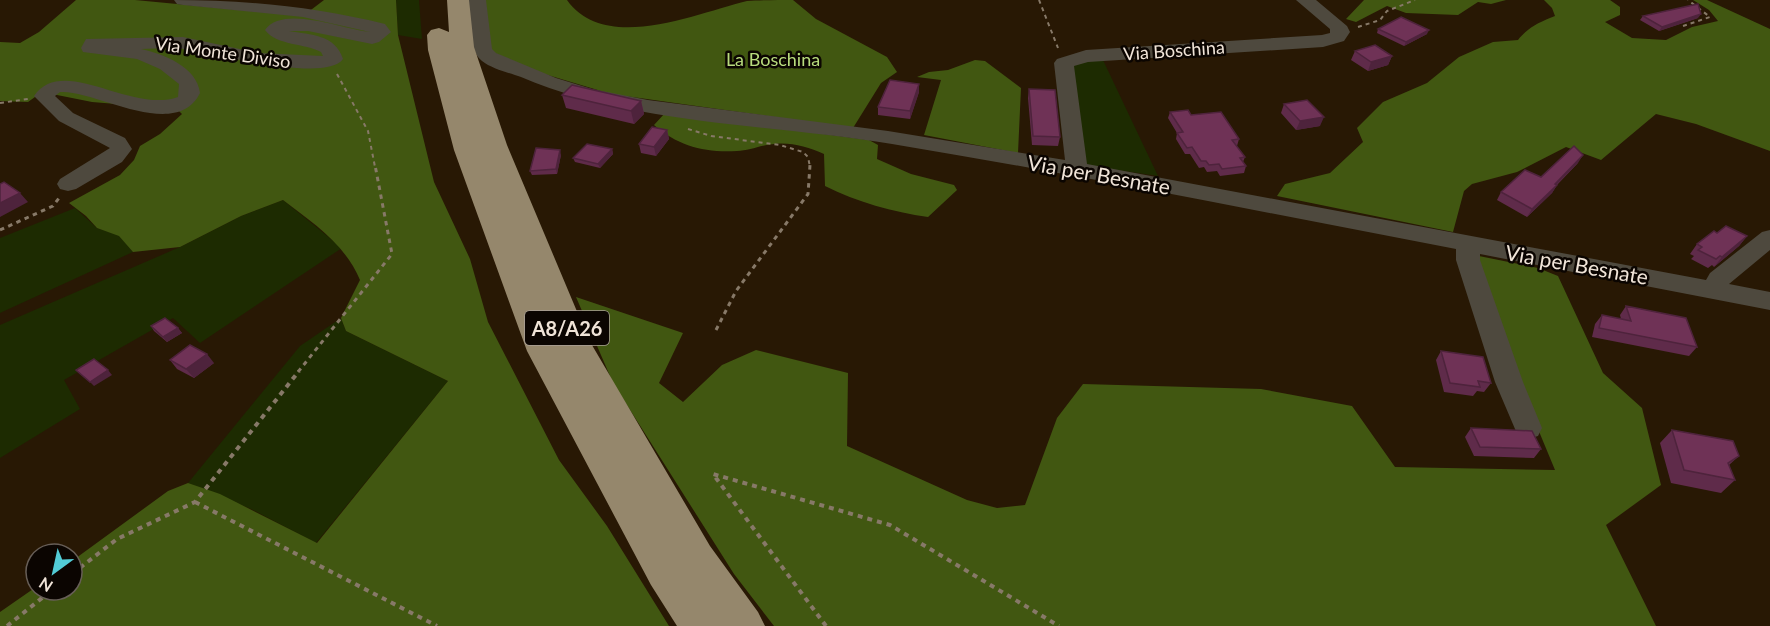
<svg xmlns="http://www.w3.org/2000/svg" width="1770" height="626" viewBox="0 0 1770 626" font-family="Lato,sans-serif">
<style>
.green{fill:#1d2b01}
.forest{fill:#415711}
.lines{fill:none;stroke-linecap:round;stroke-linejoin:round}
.path-far2{stroke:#877968;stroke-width:2;stroke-dasharray:4 4;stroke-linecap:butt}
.path-far1{stroke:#877968;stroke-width:3;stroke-dasharray:4.5 4.5;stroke-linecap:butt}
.path{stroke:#877968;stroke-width:4;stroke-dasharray:5 5;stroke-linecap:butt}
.minor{fill:#4e493e;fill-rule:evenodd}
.highway{fill:#95876c;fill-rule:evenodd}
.wall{fill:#5f2b4a}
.shaded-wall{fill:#4e233c}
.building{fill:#6f3256;stroke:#4e233c;stroke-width:1.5}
.labels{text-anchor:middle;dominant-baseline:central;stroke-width:5;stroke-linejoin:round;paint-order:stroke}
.far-street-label{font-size:18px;fill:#f0e4d8;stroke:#0b0501}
.far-park-label{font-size:18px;fill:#b8dc7d;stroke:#0b0501}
.shield{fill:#0b0501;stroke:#aba198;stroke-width:1.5}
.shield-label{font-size:20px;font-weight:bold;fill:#f0e4d8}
.street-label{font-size:21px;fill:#f0e4d8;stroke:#0b0501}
</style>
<rect width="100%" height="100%" fill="#281804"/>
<!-- green -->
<path class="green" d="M 396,0 L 419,0 L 422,39 L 398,35 Z
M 1103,60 L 1158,176 L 1090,166 L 1081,160 L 1072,66 L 1080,62 Z
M 283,200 L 342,248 L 200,343 L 173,318 L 64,380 L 80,409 L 0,458 L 0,325 L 180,247 L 241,216 Z
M 75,208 L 97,228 L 119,235 L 133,252 L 0,313 L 0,238 Z
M 341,318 L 346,331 L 448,381 L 316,543 L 251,509 L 188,483 L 300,346 Z"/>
<!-- forest -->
<path class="forest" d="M 76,0 L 135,0 L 303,16 L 324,0 L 396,0 L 398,35 L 434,182 L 470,259 L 488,322 L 559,460 L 607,526 L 669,626 L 0,626 L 0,612 L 36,587 L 36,590 L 72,590 L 72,561 L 168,491 L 188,483 L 220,494 L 317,543 L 448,381 L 346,331 L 341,318 L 360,280 C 345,244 313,223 283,200 L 241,216 L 180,247 L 133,252 L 119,236 L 97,228 L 86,216 L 69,203 L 120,175 L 134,160 L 140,146 L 160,134 L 182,114 L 177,109 L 92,102 L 42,92 L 28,102 L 0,101 L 0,42 L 20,43 L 39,32 Z
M 483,0 L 567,0 C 605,54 697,13 747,1 C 761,0 779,0 793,0 L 816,19 L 887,57 L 897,72 L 881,83 L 853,128 L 611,94 L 541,73 L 490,51 Z
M 1364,0 L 1506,0 L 1491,4 L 1478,2 L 1458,15 L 1406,13 L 1387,6 L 1356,22 L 1346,19 Z
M 1544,0 L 1610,0 L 1620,7 L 1620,15 L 1605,22 L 1632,38 L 1666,40 L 1692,27 L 1718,21 L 1709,10 L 1693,0 L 1707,0 L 1770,29 L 1770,151 L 1696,124 L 1656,114 L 1601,160 L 1566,147 L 1517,172 L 1472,184 L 1464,191 L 1453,232 L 1277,196 L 1285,184 L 1330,173 L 1363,142 L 1357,128 L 1383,102 L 1427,83 L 1459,57 L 1493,42 L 1518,40 C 1528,27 1540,22 1555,16 L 1552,8 Z
M 975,60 L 985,61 L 1021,88 L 1018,153 L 924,135 L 941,80 L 917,77 L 929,72 L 948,70 Z
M 665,113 L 869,140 L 878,145 L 877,159 L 911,174 L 954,185 L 957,190 L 928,217 C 893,212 857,202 825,186 L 824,154 C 808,147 791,142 774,144 C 761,145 749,151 737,151 C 705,153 678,146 654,125 Z
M 1474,255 L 1538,268 L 1558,276 L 1603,373 L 1642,408 L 1661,485 L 1606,525 L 1656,626 L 774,626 L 734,574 L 613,383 L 576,297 L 683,333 L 659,383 L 683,402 L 722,365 L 756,350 L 848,373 L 847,446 L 967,500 L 997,508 L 1025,505 L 1057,418 L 1083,384 L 1261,389 L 1352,406 L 1395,467 L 1555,470 L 1533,417 Z"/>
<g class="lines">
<!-- path-far2 -->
<path class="path-far2" d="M 1039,0 L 1058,48
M 1683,26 L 1710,17 L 1688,0
M 1358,27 L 1380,20 L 1387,11 L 1415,0
M 337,74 L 368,131 L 375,167
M 0,103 L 28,99
M 688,129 L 711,136 L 780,145 L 803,152 L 808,157 L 810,167"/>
<!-- path-far1 -->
<path class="path-far1" d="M 0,230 L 53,206 L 59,198
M 716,330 L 736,291 L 808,194 L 810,165
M 298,372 L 392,254 L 375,165"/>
<!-- path -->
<path class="path" d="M 195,502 L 437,626
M 72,574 L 117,539 L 195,502 L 299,371
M 7,626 L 52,590
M 826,626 L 713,474 L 890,525 L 1059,626"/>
<!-- minor -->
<path class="minor" d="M 174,0 C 246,0 315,7 385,24 L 391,32 L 379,42 L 372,44 L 308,31 L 289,31 C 311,35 335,34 343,59 C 325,84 211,52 183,49 C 170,47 155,49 141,49 C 164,54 197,67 200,93 C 176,142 94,89 60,92 L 55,96 L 73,113 L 125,138 L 132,149 L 122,162 L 76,189 L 68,191 L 60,189 L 57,184 L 60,179 L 110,148 L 59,121 L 34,96 C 63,54 130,114 178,97 L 179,84 L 160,69 L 137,59 L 83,52 L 81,48 L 86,39 L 183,37 L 258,53 L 323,56 L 321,52 C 305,43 277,46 265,30 C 283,4 345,30 370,32 L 303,17 L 183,5 L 177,4 Z
M 468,0 L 486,0 L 492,49 L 496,53 L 556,78 L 592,89 L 648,100 L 888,131 L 1065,160 L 1054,63 L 1057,59 L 1086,50 L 1322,35 L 1330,33 L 1330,29 L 1296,0 L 1316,0 L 1347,26 L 1350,32 L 1344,41 L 1323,47 L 1088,62 L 1074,66 L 1087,164 L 1706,280 L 1710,273 L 1762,232 L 1770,230 L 1770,250 L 1729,284 L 1770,292 L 1770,310 L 1480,254 L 1480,260 L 1523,382 L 1542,428 L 1538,436 L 1528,439 L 1518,436 L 1495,382 L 1456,260 L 1456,249 C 1268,213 1080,175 892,144 C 771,124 634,125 521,77 C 510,73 492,69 482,61 C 467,49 470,17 468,0 Z"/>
<!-- highway -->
<path class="highway" d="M 447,0 L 469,0 L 474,47 L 507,145 L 589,340 L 710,546 L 758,612 L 765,626 L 677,626 L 651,585 L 527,351 L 454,150 L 428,50 L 427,35 L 431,30 L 439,28 L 449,32 Z"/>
</g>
<!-- wall -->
<path class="wall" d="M 1643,16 L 1698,18 L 1659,31 L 1640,20 Z
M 1378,29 L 1427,34 L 1404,46 L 1377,33 Z
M 1355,51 L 1392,56 L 1388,65 L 1368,71 L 1351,60 Z
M 919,84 L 919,92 L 910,119 L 878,115 L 878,107 Z
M 1029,89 L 1060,137 L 1058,146 L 1032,145 L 1028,98 Z
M 562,95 L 641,101 L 644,114 L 634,124 L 566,108 Z
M 1284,104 L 1320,126 L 1296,130 L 1281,113 Z
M 1170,112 L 1191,115 L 1239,139 L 1237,146 L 1236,146 L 1245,157 L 1243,162 L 1246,166 L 1244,173 L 1220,176 L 1217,171 L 1207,172 L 1204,167 L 1199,168 L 1190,154 L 1185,154 L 1176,139 L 1177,133 L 1168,118 Z
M 667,130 L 669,139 L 656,156 L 641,153 L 639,144 Z
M 612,149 L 613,154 L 600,168 L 575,162 L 573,158 Z
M 561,155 L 557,174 L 532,175 L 530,171 Z
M 1578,163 L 1557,185 L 1552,193 L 1527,217 L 1497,200 L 1501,192 Z
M 1717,233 L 1747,236 L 1739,246 L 1714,267 L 1712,265 L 1708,268 L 1691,259 L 1694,256 L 1690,254 L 1697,244 Z
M 1626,306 L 1697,347 L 1689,356 L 1592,337 L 1595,324 L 1602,315 L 1621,319 L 1620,315 Z
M 151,326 L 178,328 L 182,333 L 167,342 L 154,331 Z
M 1441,351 L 1491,383 L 1484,392 L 1477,391 L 1473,396 L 1444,392 L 1436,360 Z
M 170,360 L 214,363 L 194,378 L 177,369 Z
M 1471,428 L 1541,449 L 1534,458 L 1474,456 L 1465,437 Z
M 1672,430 L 1739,456 L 1729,465 L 1735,480 L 1721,493 L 1671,483 L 1660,443 Z"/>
<!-- shaded-wall -->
<path class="shaded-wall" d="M 1701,14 L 1698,18 L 1659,31 L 1662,27 Z
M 1429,30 L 1427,34 L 1404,46 L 1406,42 Z
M 1392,56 L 1388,65 L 1368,71 L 1371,62 Z
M 919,84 L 919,92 L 910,119 L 910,111 Z
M 641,101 L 644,114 L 634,124 L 631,111 Z
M 1324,117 L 1320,126 L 1296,130 L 1300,121 Z
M 667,130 L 669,139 L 656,156 L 654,147 Z
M 612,149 L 613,154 L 600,168 L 598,164 Z
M 560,150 L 561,155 L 557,174 L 556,169 Z
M 1583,155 L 1578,163 L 1549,192 L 1555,184 Z
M 1557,185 L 1552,193 L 1527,217 L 1532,209 Z
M 20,193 L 28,202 L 0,217 L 0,203 Z
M 1747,236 L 1739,246 L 1714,267 L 1722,257 Z
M 178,328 L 182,333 L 167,342 L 163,337 Z
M 207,354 L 214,363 L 194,378 L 186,369 Z
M 108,370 L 112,375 L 94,386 L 90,382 Z"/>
<!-- building -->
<path class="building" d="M 1698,4 L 1701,14 L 1662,27 L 1643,16 Z
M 1401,17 L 1429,30 L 1406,42 L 1378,29 Z
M 1375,45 L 1392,56 L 1371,62 L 1355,51 Z
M 890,80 L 919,84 L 910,111 L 878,107 Z
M 572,85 L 641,101 L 631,111 L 562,95 Z
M 1029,89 L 1055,90 L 1060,137 L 1033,136 Z
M 1307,100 L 1324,117 L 1300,121 L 1284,104 Z
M 1188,110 L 1191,115 L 1221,112 L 1239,139 L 1232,140 L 1245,157 L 1240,158 L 1246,166 L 1222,169 L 1219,164 L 1209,165 L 1206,161 L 1201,161 L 1192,147 L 1187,148 L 1177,133 L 1183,132 L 1170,112 Z
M 652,127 L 667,130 L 654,147 L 639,144 Z
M 587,144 L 612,149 L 598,164 L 573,158 Z
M 1574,146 L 1583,155 L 1555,184 L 1557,185 L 1532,209 L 1501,192 L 1525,170 L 1541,177 Z
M 536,148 L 560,150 L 556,169 L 530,171 Z
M 4,182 L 20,193 L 0,203 L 0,184 Z
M 1726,226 L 1747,236 L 1722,257 L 1720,256 L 1716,259 L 1698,250 L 1702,247 L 1697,244 L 1714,231 L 1717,233 Z
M 1626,306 L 1686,318 L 1697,347 L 1599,328 L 1602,315 L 1631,321 Z
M 165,318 L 178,328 L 163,337 L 151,326 Z
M 190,345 L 207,354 L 186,369 L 170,360 Z
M 1441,351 L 1483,357 L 1491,383 L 1478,381 L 1480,387 L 1450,383 Z
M 94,359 L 108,370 L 90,382 L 76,370 Z
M 1471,428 L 1532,431 L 1541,449 L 1480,447 Z
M 1672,430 L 1733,441 L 1739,456 L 1728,463 L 1735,480 L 1684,470 Z"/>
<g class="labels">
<!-- far-street labels -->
<g class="far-street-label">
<text transform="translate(1174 50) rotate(-4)">Via Boschina</text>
<text transform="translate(223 52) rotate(8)">Via Monte Diviso</text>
</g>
<!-- far-park labels -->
<g class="far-park-label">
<text x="773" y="59">La Boschina</text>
</g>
<!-- shield labels -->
<rect class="shield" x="525" y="311" width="84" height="34" rx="4.5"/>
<g class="shield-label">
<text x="567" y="328">A8/A26</text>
</g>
<!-- street labels -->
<g class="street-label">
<text transform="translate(1099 174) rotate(10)">Via per Besnate</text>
<text transform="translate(1577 264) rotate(10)">Via per Besnate</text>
</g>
</g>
<!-- north arrow -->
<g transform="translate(54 572) rotate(213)"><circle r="28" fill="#0b0501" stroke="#675e57" stroke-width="1.5"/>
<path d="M0-4.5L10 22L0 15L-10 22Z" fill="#52ccd6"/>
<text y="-9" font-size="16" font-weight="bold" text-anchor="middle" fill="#f0e4d8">N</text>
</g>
</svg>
